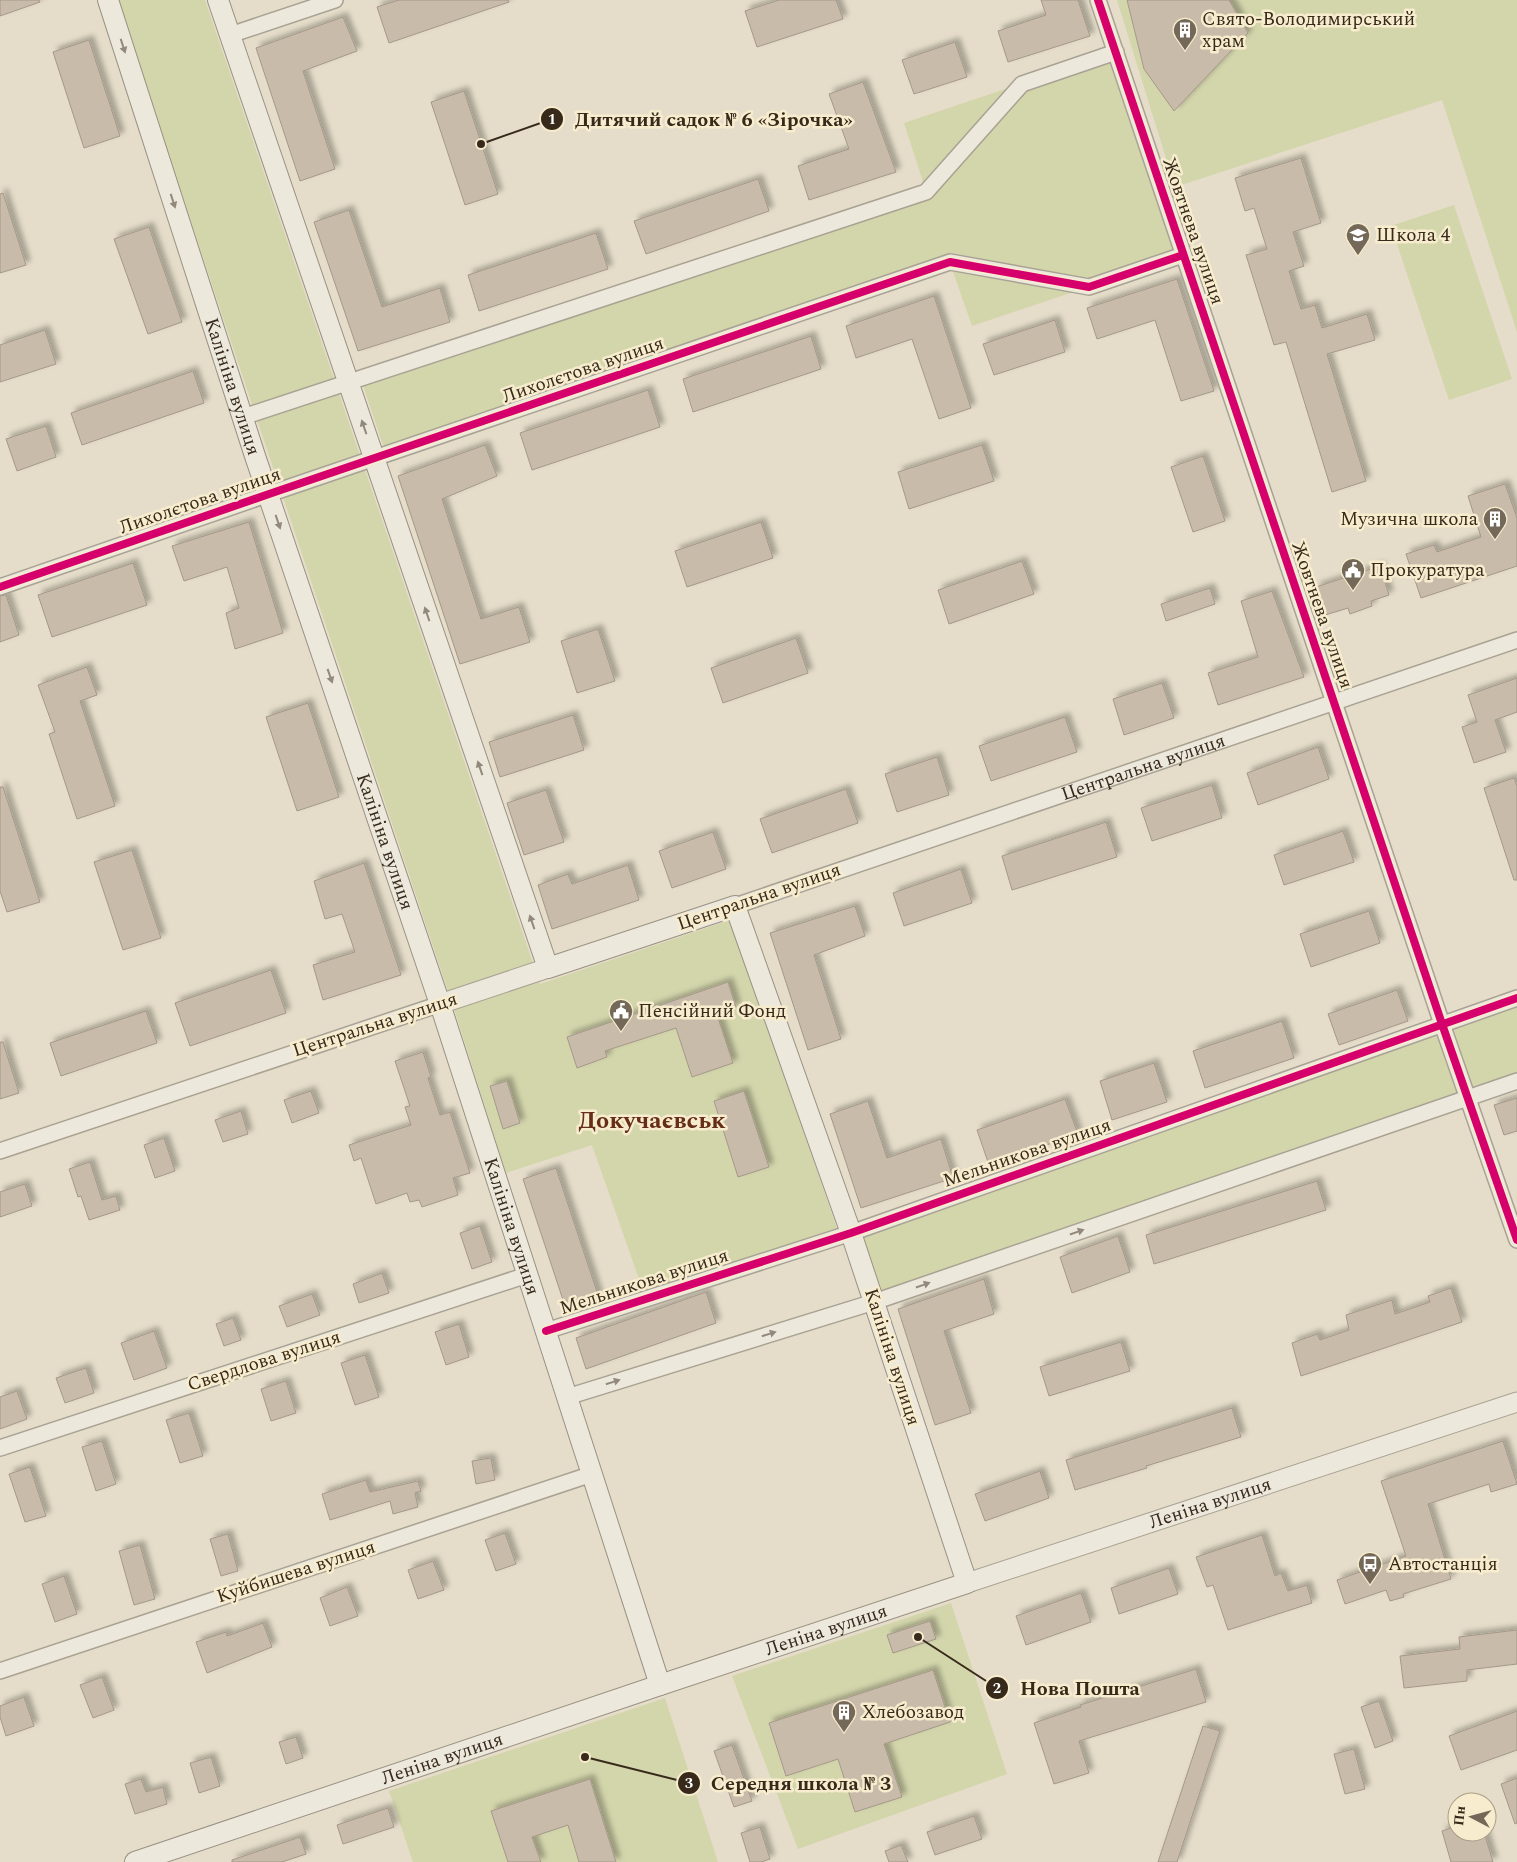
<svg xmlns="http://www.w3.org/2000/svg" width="1517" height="1862" viewBox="0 0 1517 1862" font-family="Spectral,serif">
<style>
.green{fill:#d3d5ab}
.building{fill:#c8bbaa;stroke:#a59889;filter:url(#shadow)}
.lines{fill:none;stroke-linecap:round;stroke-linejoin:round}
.minor-casing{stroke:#a9a293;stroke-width:18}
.tertiary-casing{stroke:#a9a293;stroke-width:21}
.secondary-casing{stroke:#999183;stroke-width:22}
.minor{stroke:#ece8dc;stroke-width:15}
.tertiary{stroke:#ece8dc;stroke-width:19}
.secondary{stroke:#ece8dc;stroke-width:20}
.cycleway-casing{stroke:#f7edce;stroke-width:11}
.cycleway{stroke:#d6006c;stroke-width:8}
.oneway{fill:#92897c}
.labels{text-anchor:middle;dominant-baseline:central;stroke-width:5;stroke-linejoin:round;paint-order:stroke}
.poi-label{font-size:19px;fill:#372a1b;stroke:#f7edce;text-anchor:start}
.street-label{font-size:19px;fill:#372a1b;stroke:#f7edce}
.district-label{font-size:24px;font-weight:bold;fill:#662d19;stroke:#f7edce}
.leader{fill:none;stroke:#372a1b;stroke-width:2}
.callout-dot{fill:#372a1b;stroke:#f7edce;stroke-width:2}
.mark-label{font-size:15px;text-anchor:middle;font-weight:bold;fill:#fff}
.callout-label{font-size:20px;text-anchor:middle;font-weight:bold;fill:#372a1b;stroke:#f7edce;stroke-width:5;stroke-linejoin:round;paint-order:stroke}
</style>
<defs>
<filter id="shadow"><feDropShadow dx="4.5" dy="-4.5" stdDeviation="2.5" flood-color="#0004"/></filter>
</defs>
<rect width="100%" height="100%" fill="#e5ddc9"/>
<!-- green -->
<path class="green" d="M 117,0 L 205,0 L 540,984 L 730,920 L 840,1237 L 646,1299 L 592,1145 L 506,1173 L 455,1012 Z
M 1117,0 L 1517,0 L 1517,332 L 1442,100 L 1175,187 Z
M 1116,52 L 1183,255 L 972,326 L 950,263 L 386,454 L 361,379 L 926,191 L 904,123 Z
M 1454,205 L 1512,379 L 1449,400 L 1391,226 Z
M 1517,998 L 1517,1081 L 884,1298 L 861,1230 Z
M 951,1603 L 1007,1774 L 798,1849 L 732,1676 Z
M 665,1698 L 718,1862 L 413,1862 L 389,1791 Z"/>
<!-- building -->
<path class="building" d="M 0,0 L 39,0 L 40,2 L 0,16 Z
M 399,0 L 508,0 L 509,2 L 389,43 L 377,7 Z
M 779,0 L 836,0 L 843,19 L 757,47 L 745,11 Z
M 1041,0 L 1078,0 L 1090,36 L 1008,62 L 998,31 L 1046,15 Z
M 1127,0 L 1229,0 L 1248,33 L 1174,111 L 1144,69 Z
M 343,17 L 357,51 L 303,71 L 335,169 L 300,181 L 256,48 Z
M 89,40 L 120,136 L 84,148 L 53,52 Z
M 955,42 L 967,77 L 914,94 L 902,60 Z
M 863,82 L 896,172 L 809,200 L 798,166 L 849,149 L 829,94 Z
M 464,91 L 498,194 L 465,205 L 431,102 Z
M 1301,158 L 1321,223 L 1293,232 L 1304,266 L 1289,271 L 1301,309 L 1315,305 L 1322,328 L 1367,314 L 1375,340 L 1327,354 L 1366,481 L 1332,492 L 1286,342 L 1274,345 L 1246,255 L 1267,249 L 1254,208 L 1245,211 L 1235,178 Z
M 758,179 L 769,211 L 646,254 L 634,221 Z
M 3,193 L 26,265 L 0,273 L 0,194 Z
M 349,210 L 382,307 L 440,288 L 450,322 L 358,351 L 314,222 Z
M 149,227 L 182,322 L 148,334 L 114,239 Z
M 596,233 L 608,269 L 479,311 L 468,275 Z
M 1177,279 L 1214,391 L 1181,401 L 1155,320 L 1097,339 L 1087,308 Z
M 934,296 L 971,408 L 939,419 L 912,339 L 856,358 L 846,326 Z
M 1055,320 L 1065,352 L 994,375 L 983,344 Z
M 45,330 L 56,364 L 0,382 L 0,345 Z
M 811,336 L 821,369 L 693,412 L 683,379 Z
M 193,371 L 204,403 L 82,445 L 71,413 Z
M 648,390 L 660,427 L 532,470 L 520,433 Z
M 46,426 L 56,457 L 17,471 L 6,439 Z
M 485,445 L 497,476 L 442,499 L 481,619 L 519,607 L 530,642 L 460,664 L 398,476 Z
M 982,445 L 994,481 L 909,509 L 898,472 Z
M 1203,456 L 1225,521 L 1193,532 L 1171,467 Z
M 1505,484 L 1517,518 L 1517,566 L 1421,598 L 1406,554 L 1434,545 L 1437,552 L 1481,537 L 1468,496 Z
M 249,522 L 283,633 L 235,649 L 226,613 L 239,608 L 227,567 L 184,581 L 172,546 Z
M 761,522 L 773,558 L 687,587 L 675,551 Z
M 1022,561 L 1034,594 L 949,624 L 938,590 Z
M 133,563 L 147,605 L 52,637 L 38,595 Z
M 1380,566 L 1389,595 L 1371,601 L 1372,606 L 1350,614 L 1348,608 L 1325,615 L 1316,587 Z
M 1210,588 L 1215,604 L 1166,621 L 1161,604 Z
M 1272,591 L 1304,677 L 1218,705 L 1208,673 L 1258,657 L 1241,601 Z
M 6,595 L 19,635 L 0,642 L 0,596 Z
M 598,629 L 615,681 L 577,693 L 561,641 Z
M 796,638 L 808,673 L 723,703 L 711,668 Z
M 87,667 L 97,695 L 80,701 L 115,806 L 77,819 L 49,734 L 55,732 L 38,685 Z
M 1517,678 L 1517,712 L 1495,720 L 1506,752 L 1474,763 L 1462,727 L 1477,722 L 1468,695 Z
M 1162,683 L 1174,718 L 1124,735 L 1113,699 Z
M 308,703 L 339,797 L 297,811 L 266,717 Z
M 573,715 L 584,750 L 500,777 L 489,742 Z
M 1065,717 L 1077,752 L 991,781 L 979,746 Z
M 1318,747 L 1329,779 L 1258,805 L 1247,773 Z
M 937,757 L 949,795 L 897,812 L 885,774 Z
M 1514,778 L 1517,786 L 1517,880 L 1514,880 L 1484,788 Z
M 1212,785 L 1222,818 L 1152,841 L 1141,808 Z
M 0,787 L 3,787 L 40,902 L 7,912 L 0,891 Z
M 846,789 L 858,823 L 772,853 L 760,819 Z
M 546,790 L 564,842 L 524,855 L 507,803 Z
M 1106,822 L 1117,857 L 1012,890 L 1002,856 Z
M 1343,831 L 1354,862 L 1284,885 L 1274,855 Z
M 713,832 L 726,869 L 672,888 L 659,851 Z
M 132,850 L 161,938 L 123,950 L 94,862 Z
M 364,863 L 401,975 L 323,1000 L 313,965 L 355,952 L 342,914 L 325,919 L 314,881 Z
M 628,865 L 639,900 L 552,929 L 538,885 L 568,874 L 572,884 Z
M 961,869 L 972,903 L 904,926 L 893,893 Z
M 855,906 L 865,936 L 814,955 L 841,1039 L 808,1050 L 770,933 Z
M 1369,911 L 1380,943 L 1311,967 L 1300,934 Z
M 271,970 L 286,1013 L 190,1046 L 175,1003 Z
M 728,982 L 736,1007 L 717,1015 L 733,1063 L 692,1077 L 676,1028 L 605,1051 L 607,1057 L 577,1068 L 567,1037 Z
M 1397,990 L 1408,1021 L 1339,1045 L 1328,1014 Z
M 146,1011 L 157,1043 L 61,1076 L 50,1043 Z
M 1282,1021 L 1294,1058 L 1205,1088 L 1193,1051 Z
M 0,1042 L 3,1042 L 19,1093 L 0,1099 Z
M 423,1052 L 431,1077 L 428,1078 L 440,1115 L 450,1112 L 470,1173 L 453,1178 L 458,1195 L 422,1207 L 419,1200 L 410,1202 L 407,1193 L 376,1204 L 361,1158 L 354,1161 L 349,1145 L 411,1125 L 405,1107 L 410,1106 L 395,1061 Z
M 1154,1063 L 1167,1102 L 1112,1120 L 1100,1081 Z
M 507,1081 L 520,1123 L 503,1129 L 490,1086 Z
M 311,1091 L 319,1113 L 292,1123 L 284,1100 Z
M 744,1091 L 769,1167 L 738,1177 L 714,1101 Z
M 1517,1098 L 1517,1131 L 1504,1135 L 1494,1105 Z
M 1065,1099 L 1078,1134 L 989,1165 L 977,1130 Z
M 868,1101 L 887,1158 L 941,1139 L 953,1178 L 861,1208 L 830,1114 Z
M 241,1111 L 248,1134 L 223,1142 L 215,1120 Z
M 164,1138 L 175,1171 L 155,1178 L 144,1145 Z
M 90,1162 L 102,1200 L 116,1196 L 120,1210 L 89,1220 L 81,1196 L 78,1197 L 69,1169 Z
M 556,1168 L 599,1298 L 566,1309 L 523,1179 Z
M 1317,1181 L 1326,1210 L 1154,1264 L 1146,1235 Z
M 25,1184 L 32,1206 L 0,1217 L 0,1192 Z
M 480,1226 L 492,1262 L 472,1269 L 460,1233 Z
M 1118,1236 L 1130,1272 L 1072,1293 L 1060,1257 Z
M 382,1273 L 389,1293 L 359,1303 L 353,1284 Z
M 984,1279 L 994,1314 L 944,1331 L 971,1413 L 935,1425 L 898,1309 Z
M 1451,1288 L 1462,1322 L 1301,1376 L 1292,1343 L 1317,1334 L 1320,1340 L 1349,1330 L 1346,1315 L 1392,1300 L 1395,1314 L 1430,1302 L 1428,1296 Z
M 706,1292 L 716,1323 L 586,1369 L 576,1338 Z
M 312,1294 L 320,1315 L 287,1327 L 279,1306 Z
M 233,1318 L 241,1340 L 224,1346 L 216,1324 Z
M 459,1324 L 469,1357 L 446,1365 L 435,1332 Z
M 154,1331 L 167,1368 L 134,1380 L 121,1343 Z
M 1121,1342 L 1130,1371 L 1049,1396 L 1040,1367 Z
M 365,1355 L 379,1397 L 355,1405 L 341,1363 Z
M 86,1368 L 94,1393 L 65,1403 L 56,1378 Z
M 286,1381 L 296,1413 L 271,1421 L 261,1389 Z
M 17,1391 L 27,1419 L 0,1429 L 0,1397 Z
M 1232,1408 L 1241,1437 L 1146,1466 L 1147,1468 L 1075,1490 L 1066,1460 Z
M 189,1413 L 203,1456 L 180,1463 L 166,1420 Z
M 102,1441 L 116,1484 L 96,1491 L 82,1447 Z
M 1503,1441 L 1517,1484 L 1491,1492 L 1489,1484 L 1428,1504 L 1451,1579 L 1403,1594 L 1404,1597 L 1390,1601 L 1386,1590 L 1345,1604 L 1337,1580 L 1406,1556 L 1381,1481 Z
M 491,1458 L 495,1480 L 476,1484 L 472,1461 Z
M 30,1467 L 46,1516 L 25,1522 L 9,1474 Z
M 1040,1471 L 1049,1498 L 985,1521 L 975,1494 Z
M 366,1480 L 370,1492 L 418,1481 L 421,1491 L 415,1493 L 418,1507 L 393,1514 L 390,1501 L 330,1520 L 322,1494 Z
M 505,1533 L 516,1564 L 496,1571 L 485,1540 Z
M 228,1534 L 238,1571 L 221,1576 L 210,1539 Z
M 1262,1535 L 1275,1576 L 1281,1573 L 1288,1591 L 1307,1585 L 1312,1603 L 1228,1630 L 1213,1585 L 1207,1587 L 1196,1557 Z
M 140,1545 L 155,1599 L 134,1605 L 119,1551 Z
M 433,1561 L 444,1590 L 418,1599 L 408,1570 Z
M 1169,1568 L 1178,1594 L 1119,1614 L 1111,1588 Z
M 64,1576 L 77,1614 L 55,1622 L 42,1584 Z
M 347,1587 L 358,1616 L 330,1626 L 320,1598 Z
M 1081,1593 L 1091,1622 L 1026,1645 L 1016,1616 Z
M 930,1621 L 936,1639 L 893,1653 L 887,1635 Z
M 263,1623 L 272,1647 L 207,1673 L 196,1642 L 226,1632 L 227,1636 Z
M 1517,1630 L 1517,1664 L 1467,1670 L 1467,1681 L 1404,1688 L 1400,1656 L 1460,1649 L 1459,1637 Z
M 1196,1669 L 1206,1702 L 1079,1741 L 1089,1773 L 1054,1784 L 1034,1723 L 1081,1707 L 1080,1705 Z
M 933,1670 L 950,1722 L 884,1744 L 902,1797 L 855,1812 L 838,1759 L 786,1776 L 769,1723 Z
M 102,1677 L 114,1710 L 93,1718 L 80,1685 Z
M 24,1697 L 34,1726 L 6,1736 L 0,1717 L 0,1706 Z
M 1379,1701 L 1393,1741 L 1375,1748 L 1361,1707 Z
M 1517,1711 L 1517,1750 L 1461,1770 L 1449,1736 Z
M 1203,1726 L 1220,1731 L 1177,1862 L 1158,1862 Z
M 296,1737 L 303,1758 L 286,1764 L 279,1742 Z
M 732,1745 L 752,1801 L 734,1807 L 714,1751 Z
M 1354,1749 L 1365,1789 L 1345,1794 L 1334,1754 Z
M 211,1757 L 220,1786 L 199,1793 L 190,1763 Z
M 1517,1778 L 1517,1823 L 1515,1824 L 1501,1784 Z
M 141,1779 L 146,1792 L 163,1787 L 167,1804 L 135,1814 L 125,1784 Z
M 590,1779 L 616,1862 L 579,1862 L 568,1825 L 532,1837 L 541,1862 L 508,1862 L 491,1811 Z
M 388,1808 L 394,1827 L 343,1844 L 337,1825 Z
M 974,1816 L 982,1839 L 935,1855 L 927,1832 Z
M 1457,1826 L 1457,1832 L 1484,1832 L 1493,1862 L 1451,1862 L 1442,1831 Z
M 760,1827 L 770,1859 L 761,1862 L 750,1862 L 741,1833 Z
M 300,1837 L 306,1854 L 282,1862 L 232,1862 L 232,1860 Z
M 901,1845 L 908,1862 L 889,1862 L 885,1851 Z"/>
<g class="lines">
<!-- minor casing -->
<g class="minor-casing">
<g id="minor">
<path d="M 1098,0 L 1442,1024 L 1517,1240"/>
<path d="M 230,35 L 335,0"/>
<path d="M 243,417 L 926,192 L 1022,84 L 1116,52"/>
<path d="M 0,587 L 269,494 L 950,262 L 1089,287 L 1183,255"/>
<path id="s1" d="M 735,906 L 1517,640"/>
<path d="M 0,1151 L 440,1004"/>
<path d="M 546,1331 L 851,1233 L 1517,998"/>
<path d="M 567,1397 L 874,1302 L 1517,1081"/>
<path d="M 0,1448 L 527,1275"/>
<path d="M 0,1671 L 592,1474"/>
</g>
</g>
<!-- tertiary casing -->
<g class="tertiary-casing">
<g id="tertiary">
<path d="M 440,1004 L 548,968"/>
<path id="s2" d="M 967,1583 L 1517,1402"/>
</g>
</g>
<!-- secondary casing -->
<g class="secondary-casing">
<g id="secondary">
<path id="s3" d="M 108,0 L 255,456 L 440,1004 L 660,1685"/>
<path id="s4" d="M 135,1862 L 660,1685 L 967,1583 L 851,1233 L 735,906 L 548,968 L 218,0"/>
</g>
</g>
<!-- minor -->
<use href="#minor" class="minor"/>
<!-- tertiary -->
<use href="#tertiary" class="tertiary"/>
<!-- secondary -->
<use href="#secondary" class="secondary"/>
<!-- cycleway casing -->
<g class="cycleway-casing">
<path id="cycleway" d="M 1098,0 L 1442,1024 L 1517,1240
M 0,587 L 269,494 L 950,262 L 1089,287 L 1183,255
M 546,1331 L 851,1233 L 1517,998"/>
</g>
<!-- cycleway -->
<use href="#cycleway" class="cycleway"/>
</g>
<!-- one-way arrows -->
<defs><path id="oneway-solid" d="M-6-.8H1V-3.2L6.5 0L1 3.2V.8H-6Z" transform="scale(1.25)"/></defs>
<g class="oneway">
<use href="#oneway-solid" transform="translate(123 46) rotate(72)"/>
<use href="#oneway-solid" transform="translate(173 201) rotate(72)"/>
<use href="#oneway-solid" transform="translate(364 427) rotate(-109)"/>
<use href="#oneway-solid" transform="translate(278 522) rotate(71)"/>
<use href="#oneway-solid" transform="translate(427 614) rotate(-109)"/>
<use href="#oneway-solid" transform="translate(330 676) rotate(71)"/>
<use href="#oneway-solid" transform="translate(480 768) rotate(-109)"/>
<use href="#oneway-solid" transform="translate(532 922) rotate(-109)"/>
<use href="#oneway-solid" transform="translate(1077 1232) rotate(-19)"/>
<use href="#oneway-solid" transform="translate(923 1285) rotate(-19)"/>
<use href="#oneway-solid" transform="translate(769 1334) rotate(-17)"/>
<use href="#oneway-solid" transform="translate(613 1382) rotate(-17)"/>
</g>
<!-- icons -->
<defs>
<g id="building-pin" transform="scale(1.25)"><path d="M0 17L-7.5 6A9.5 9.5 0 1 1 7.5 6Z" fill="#746958" stroke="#f7edce"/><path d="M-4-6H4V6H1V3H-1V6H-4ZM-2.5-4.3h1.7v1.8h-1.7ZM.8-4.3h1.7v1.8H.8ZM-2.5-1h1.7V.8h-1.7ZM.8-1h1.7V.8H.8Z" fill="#fff"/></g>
<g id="school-pin" transform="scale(1.25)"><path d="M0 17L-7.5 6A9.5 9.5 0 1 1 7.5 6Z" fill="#746958" stroke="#f7edce"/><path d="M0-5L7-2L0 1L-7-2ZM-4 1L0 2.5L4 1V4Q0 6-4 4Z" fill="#fff"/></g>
<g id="civic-pin" transform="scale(1.25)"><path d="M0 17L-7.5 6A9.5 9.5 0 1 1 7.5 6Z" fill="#746958" stroke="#f7edce"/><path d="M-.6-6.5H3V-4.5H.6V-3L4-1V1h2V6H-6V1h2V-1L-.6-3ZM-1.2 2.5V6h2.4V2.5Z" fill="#fff"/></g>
<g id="bus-pin" transform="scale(1.25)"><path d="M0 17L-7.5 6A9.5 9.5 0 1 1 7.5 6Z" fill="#746958" stroke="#f7edce"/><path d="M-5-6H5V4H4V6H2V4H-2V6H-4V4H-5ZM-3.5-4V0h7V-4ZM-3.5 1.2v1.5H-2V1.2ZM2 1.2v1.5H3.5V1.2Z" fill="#fff"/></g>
</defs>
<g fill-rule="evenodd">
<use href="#building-pin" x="1185" y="30"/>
<use href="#school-pin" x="1358" y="235"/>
<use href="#building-pin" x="1495" y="519"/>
<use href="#civic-pin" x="1353" y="570"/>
<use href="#civic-pin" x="621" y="1011"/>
<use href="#bus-pin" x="1370" y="1564"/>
<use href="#building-pin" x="844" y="1712"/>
</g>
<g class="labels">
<!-- poi labels -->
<g class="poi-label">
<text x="1202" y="19">Свято-Володимирський<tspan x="1202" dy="22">храм</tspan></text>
<text x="1376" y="235">Школа 4</text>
<text x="1478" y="519" text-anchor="end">Музична школа</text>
<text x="1370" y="570">Прокуратура</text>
<text x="638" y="1011">Пенсійний Фонд</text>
<text x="1388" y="1564">Автостанція</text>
<text x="862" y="1712">Хлебозавод</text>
</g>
<!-- street labels -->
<g class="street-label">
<text transform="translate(1193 231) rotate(71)">Жовтнева вулиця</text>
<text transform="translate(583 370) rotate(-19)">Лихолєтова вулиця</text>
<text stroke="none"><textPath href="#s3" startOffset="406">Калініна вулиця</textPath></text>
<text transform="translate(200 501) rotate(-19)">Лихолєтова вулиця</text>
<text transform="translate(1322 615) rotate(71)">Жовтнева вулиця</text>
<text stroke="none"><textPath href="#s1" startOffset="431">Центральна вулиця</textPath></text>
<text stroke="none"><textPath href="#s3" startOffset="886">Калініна вулиця</textPath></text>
<text transform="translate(759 897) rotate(-19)">Центральна вулиця</text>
<text transform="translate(375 1025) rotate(-18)">Центральна вулиця</text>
<text transform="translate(1027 1153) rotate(-19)">Мельникова вулиця</text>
<text stroke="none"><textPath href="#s3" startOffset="1291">Калініна вулиця</textPath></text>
<text transform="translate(644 1282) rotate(-18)">Мельникова вулиця</text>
<text transform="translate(892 1357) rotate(72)">Калініна вулиця</text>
<text transform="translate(264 1361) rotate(-18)">Свердлова вулиця</text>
<text stroke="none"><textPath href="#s2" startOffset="256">Леніна вулиця</textPath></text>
<text transform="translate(296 1572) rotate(-18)">Куйбишева вулиця</text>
<text stroke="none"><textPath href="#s4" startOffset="729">Леніна вулиця</textPath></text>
<text stroke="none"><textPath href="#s4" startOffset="324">Леніна вулиця</textPath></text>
</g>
<!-- district labels -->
<g class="district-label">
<text x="652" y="1121">Докучаєвськ</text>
</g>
</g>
<!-- callouts -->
<path class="leader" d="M481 144L552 119M918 1637L997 1688M585 1757L689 1783"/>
<g class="callout-dot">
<circle cx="481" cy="144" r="5"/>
<circle cx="918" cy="1637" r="5"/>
<circle cx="585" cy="1757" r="5"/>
<circle cx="552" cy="119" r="12"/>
<circle cx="997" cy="1688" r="12"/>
<circle cx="689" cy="1783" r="12"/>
</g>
<g class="mark-label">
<text x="552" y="124">1</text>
<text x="997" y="1693">2</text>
<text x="689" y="1788">3</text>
</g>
<g class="callout-label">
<text x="714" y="126">Дитячий садок № 6 «Зірочка»</text>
<text x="1080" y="1695">Нова Пошта</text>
<text x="801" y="1790">Середня школа № 3</text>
</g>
<!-- north arrow -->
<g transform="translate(1472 1817) rotate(276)"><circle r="24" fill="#f7edce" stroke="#aa9f86"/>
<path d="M0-4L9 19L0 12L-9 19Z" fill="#746958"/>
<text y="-8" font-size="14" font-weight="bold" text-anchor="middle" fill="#372a1b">Пн</text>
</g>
</svg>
